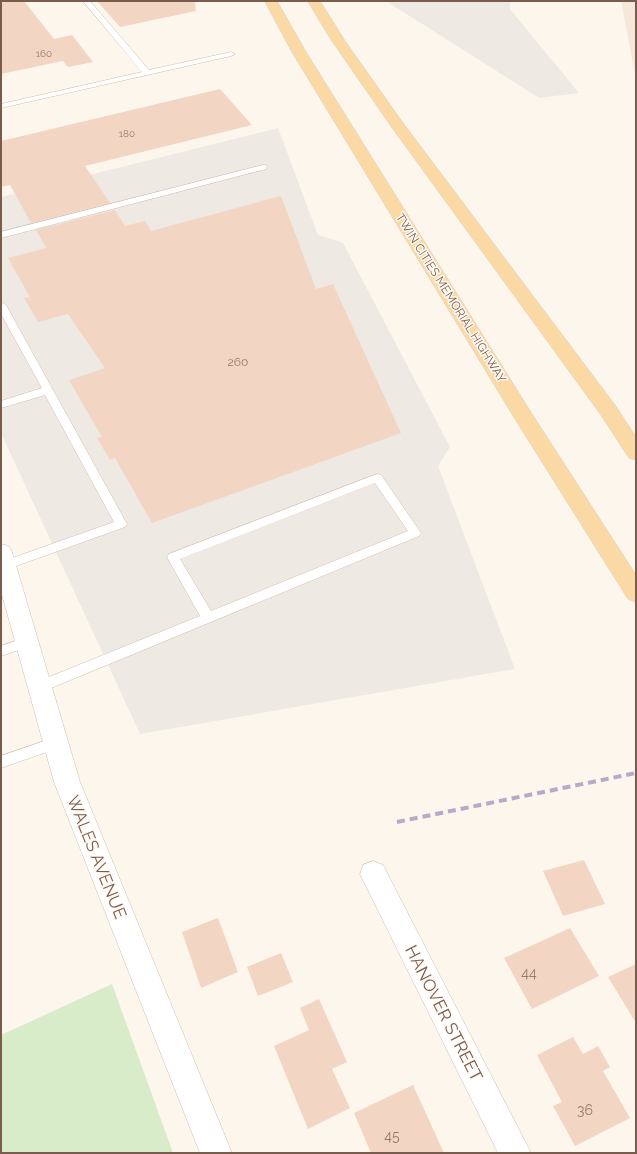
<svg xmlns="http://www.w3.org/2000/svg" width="637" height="1154" viewBox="0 0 637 1154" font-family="Raleway,sans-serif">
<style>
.residential{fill:#f5e8da}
.industrial{fill:#efe9e4}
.green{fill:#d8ecc9}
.building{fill:#f3d5c3}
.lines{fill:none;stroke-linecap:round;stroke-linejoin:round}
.service-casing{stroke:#d1beb0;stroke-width:1}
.minor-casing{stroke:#d1beb0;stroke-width:1}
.primary-casing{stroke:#dad1cd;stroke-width:1}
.service{fill:#fff;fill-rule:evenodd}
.minor{fill:#fff;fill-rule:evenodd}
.primary{fill:#fbd9a5;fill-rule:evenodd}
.rail{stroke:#b9a8c9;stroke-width:4;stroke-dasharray:8 5;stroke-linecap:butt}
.labels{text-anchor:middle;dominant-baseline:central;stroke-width:3;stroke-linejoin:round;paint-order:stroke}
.far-number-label{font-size:10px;fill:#987a6a}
.far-street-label{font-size:12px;fill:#7a5c4d;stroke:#fffaf3}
.number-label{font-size:12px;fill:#987a6a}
.near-number-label{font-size:14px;fill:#987a6a}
.near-street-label{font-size:17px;fill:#7a5c4d;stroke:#fffaf3}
</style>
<rect width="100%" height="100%" fill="#fdf6ec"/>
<!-- residential -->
<path class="residential" d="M 621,1 L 636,1 L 636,80 Z"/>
<!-- industrial -->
<path class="industrial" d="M 386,1 L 510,1 L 510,9 L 579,93 L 539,98 Z
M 278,128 L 318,235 L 343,243 L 450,447 L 438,466 L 515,669 L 140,734 L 1,433 L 1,197 Z"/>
<!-- green -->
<path class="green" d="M 112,984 L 173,1153 L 1,1153 L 1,1035 Z"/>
<!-- building -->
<path class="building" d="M 1,1 L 24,1 L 54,39 L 72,35 L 93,62 L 68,67 L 63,61 L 1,74 Z
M 97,1 L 195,1 L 196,11 L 120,27 Z
M 220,89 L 252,125 L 85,166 L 110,203 L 31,223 L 10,185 L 1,187 L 1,141 Z
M 281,196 L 316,289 L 333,284 L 401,433 L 152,523 L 115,458 L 110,460 L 97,438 L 102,437 L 69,380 L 105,368 L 68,314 L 38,322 L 24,298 L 30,297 L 8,258 L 46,248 L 36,230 L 115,210 L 125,226 L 145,221 L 151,231 Z
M 584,860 L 605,904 L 563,916 L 543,871 Z
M 218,918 L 238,972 L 201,988 L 182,932 Z
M 570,928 L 599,976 L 532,1009 L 504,958 Z
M 281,953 L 293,982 L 258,996 L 247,967 Z
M 636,964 L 636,1023 L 608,977 Z
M 319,999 L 347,1062 L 332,1069 L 350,1108 L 308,1129 L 274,1046 L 309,1030 L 300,1008 Z
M 573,1037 L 583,1054 L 598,1046 L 610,1067 L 603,1071 L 630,1118 L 575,1146 L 553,1106 L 562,1102 L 537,1055 Z
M 413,1085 L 444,1153 L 371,1153 L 354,1113 Z"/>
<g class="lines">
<!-- service casing -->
<g class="service-casing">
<path id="service" d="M 83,1 L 90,1 L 149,70 L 231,52 L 235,54 L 231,56 L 1,108 L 1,104 L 142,72 Z
M 263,165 L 266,165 L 267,167 L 266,169 L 1,238 L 1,232 Z
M 1,302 L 6,305 L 127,524 L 125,527 L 5,570 L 1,568 L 1,562 L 114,522 L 45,395 L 1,408 L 1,401 L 42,388 L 1,314 Z
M 377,474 L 381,475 L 419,530 L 421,533 L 419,536 L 44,691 L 39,692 L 34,691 L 32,687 L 34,683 L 200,616 L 167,557 L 169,554 ZM 375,483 L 408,531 L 211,611 L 180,559 Z
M 27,637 L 31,638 L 33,642 L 31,646 L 1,656 L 1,646 Z
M 56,737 L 61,739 L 63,743 L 61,747 L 1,768 L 1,756 Z"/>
</g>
<!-- minor casing -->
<g class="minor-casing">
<path id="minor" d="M 1,544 L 9,546 L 12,552 L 80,782 L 232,1153 L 200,1153 L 54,782 L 1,591 Z
M 373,861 L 383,865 L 531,1153 L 498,1153 L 360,874 L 363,865 Z"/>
</g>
<!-- primary casing -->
<g class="primary-casing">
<path id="primary" d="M 265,1 L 277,1 L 306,52 L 532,414 L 636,575 L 636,602 L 628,599 L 515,419 L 292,52 Z
M 308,1 L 320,1 L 345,41 L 403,123 L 615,405 L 636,437 L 636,460 L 629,458 L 601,415 L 393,129 L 332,41 Z"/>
</g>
<!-- service -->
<use href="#service" class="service"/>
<!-- minor -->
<use href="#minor" class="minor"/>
<!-- primary -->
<use href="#primary" class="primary"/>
<!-- rail -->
<path class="rail" d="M 397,822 L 636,773"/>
</g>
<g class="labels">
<!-- far-number labels -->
<g class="far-number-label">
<text x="44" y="53">160</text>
<text x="127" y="133">180</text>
</g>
<!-- far-street labels -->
<g class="far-street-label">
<text transform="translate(451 298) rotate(58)">TWIN CITIES MEMORIAL HIGHWAY</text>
</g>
<!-- number labels -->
<g class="number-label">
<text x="238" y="362">260</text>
</g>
<!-- near-number labels -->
<g class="near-number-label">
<text x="529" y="973">44</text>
<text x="585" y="1110">36</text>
<text x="392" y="1136">45</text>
</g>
<!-- near-street labels -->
<g class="near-street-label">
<text transform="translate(97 857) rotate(68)">WALES AVENUE</text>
<text transform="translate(444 1013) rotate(63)">HANOVER STREET</text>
</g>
</g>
<!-- border -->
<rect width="637" height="1154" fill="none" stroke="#7a5c4d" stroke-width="4"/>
</svg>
